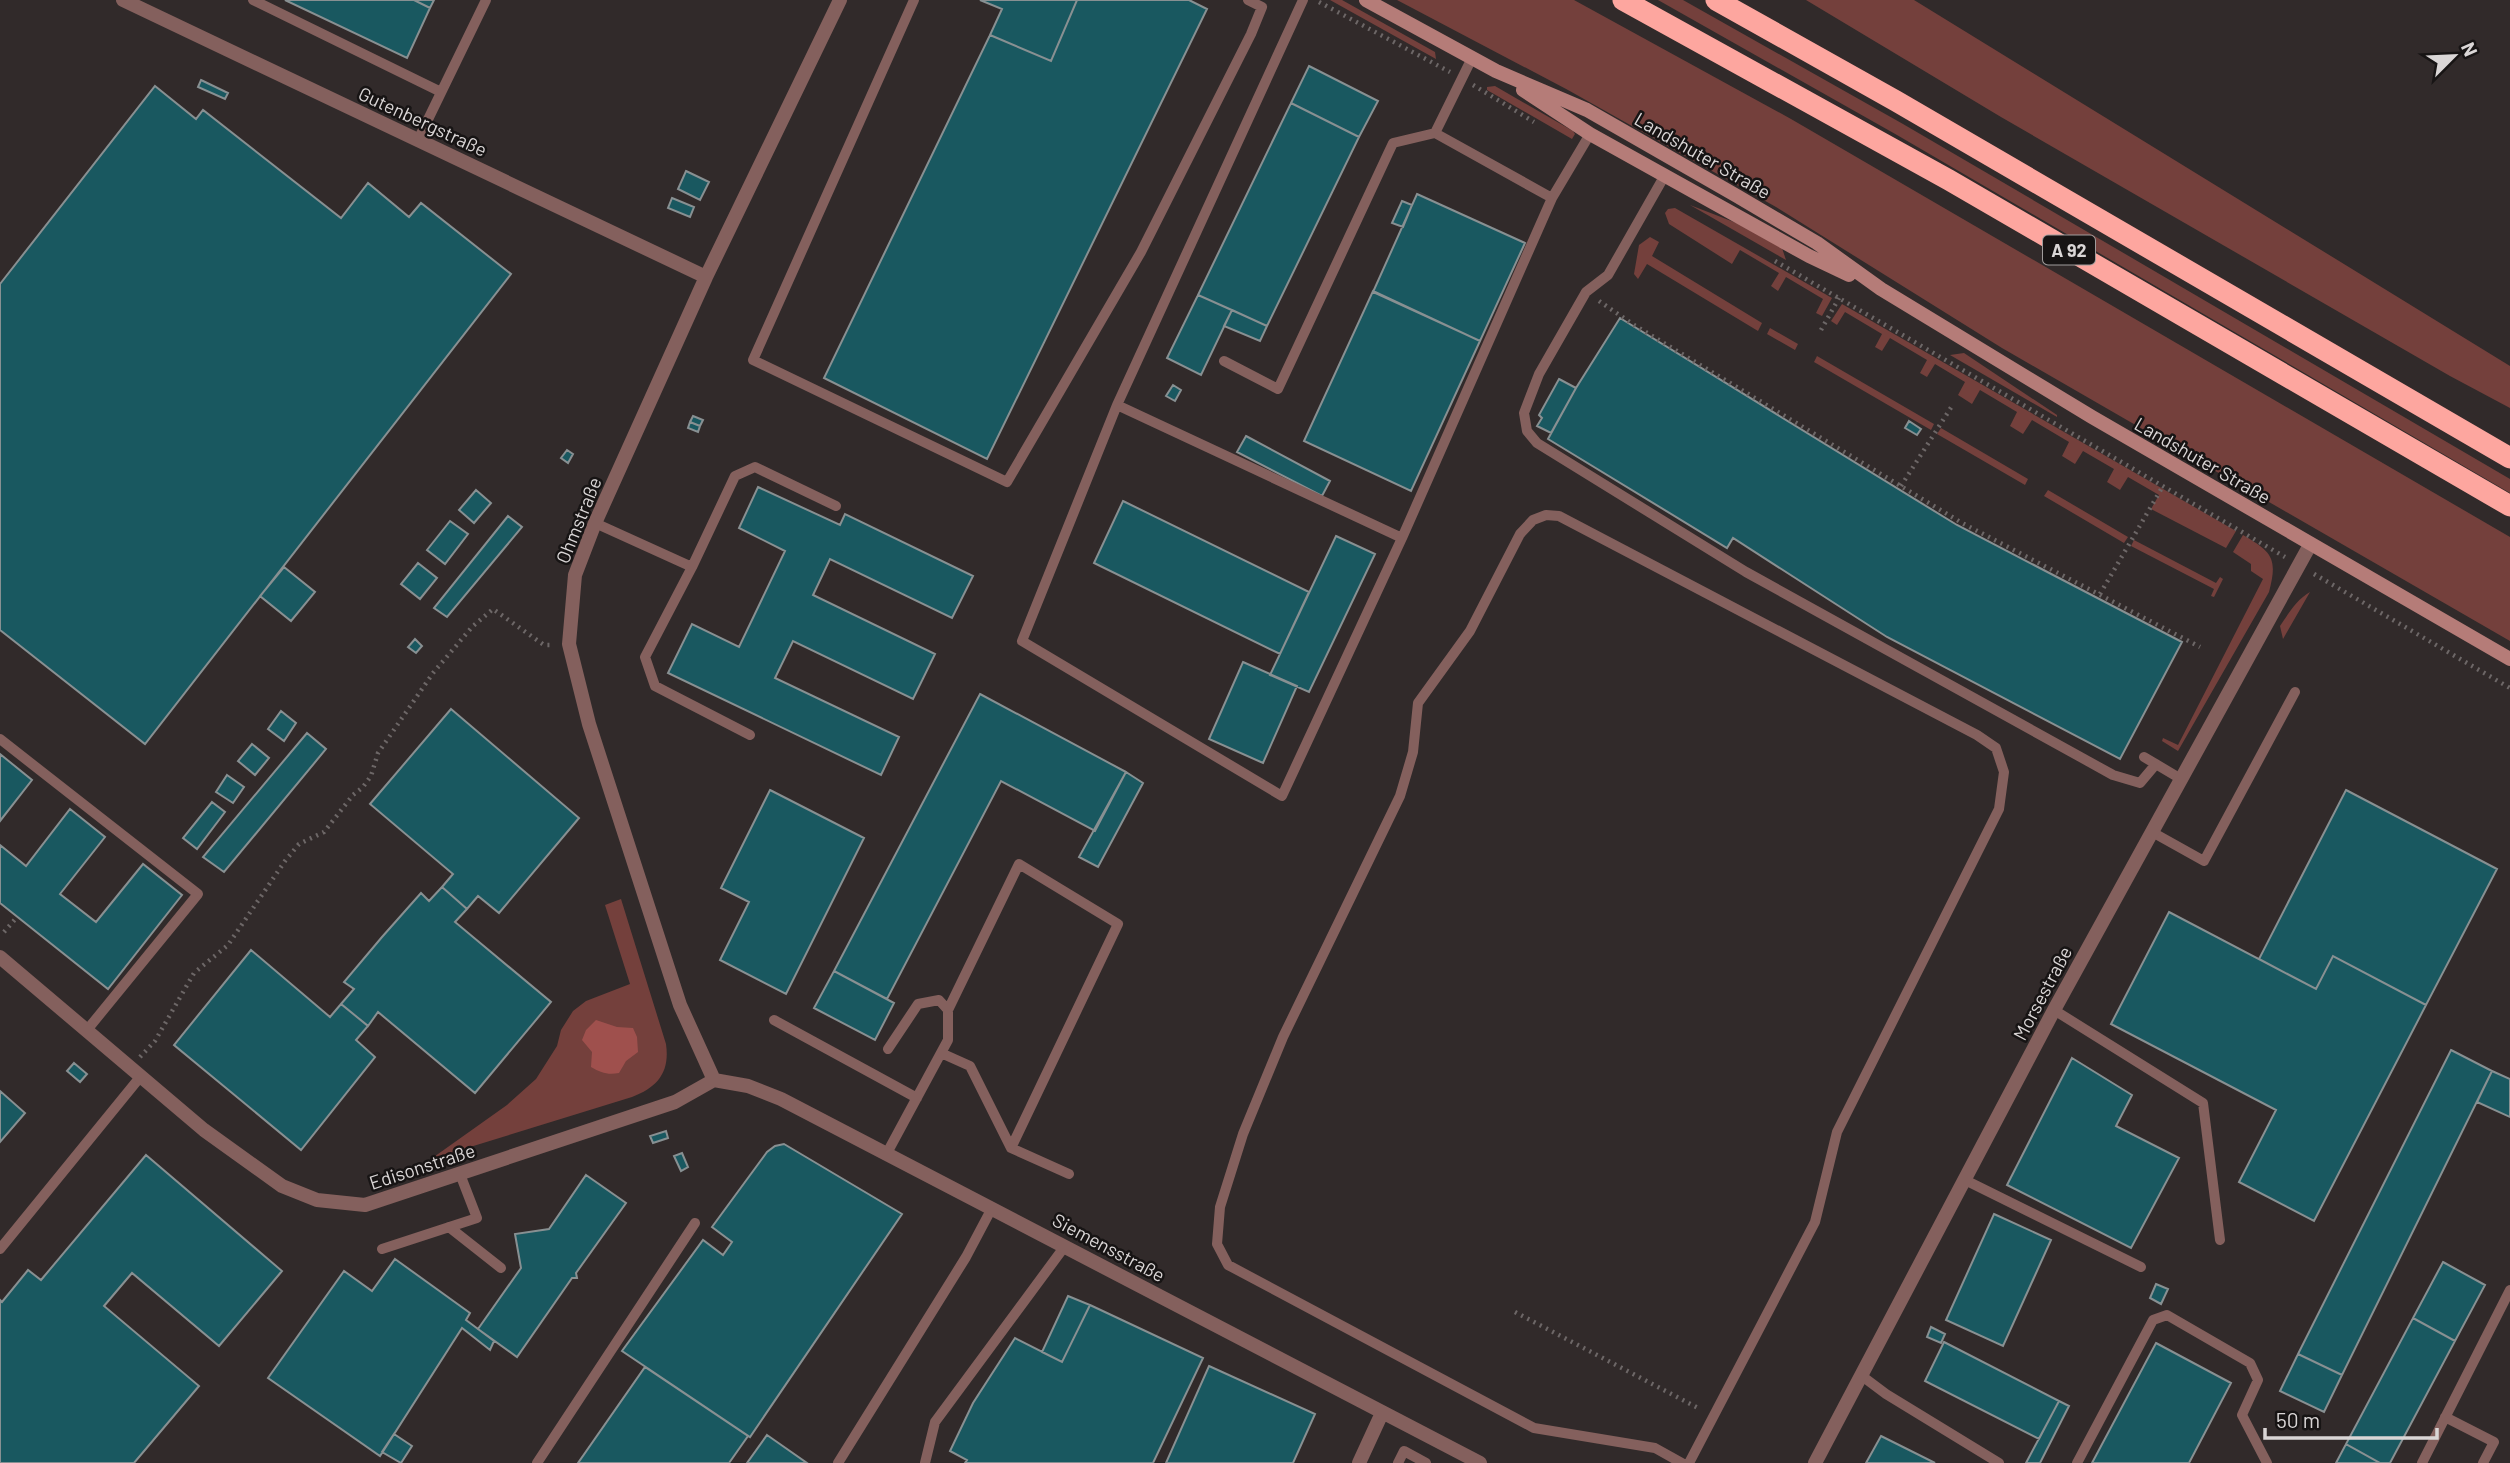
<svg xmlns="http://www.w3.org/2000/svg" width="2510" height="1463" viewBox="0 0 2510 1463" font-family="Barlow,sans-serif">
<style>
.green{fill:#74403c}
.water{fill:#9f504d}
.building{fill:#195860;stroke:#889092;stroke-width:2}
.lines{fill:none;stroke-linecap:round;stroke-linejoin:round}
.path{stroke:#6d6767;stroke-width:4.5;stroke-dasharray:2 5;stroke-linecap:butt}
.lane{stroke:#84605d;stroke-width:10}
.street{stroke:#84605d;stroke-width:14}
.secondary{stroke:#b57c78;stroke-width:14}
.highway{stroke:#fda69f;stroke-width:21}
.labels{text-anchor:middle;dominant-baseline:central;stroke-width:5;stroke-linejoin:round;paint-order:stroke}
.shield{fill:#171414;stroke:#a09c9c;stroke-width:2}
.shield-label{font-size:18px;font-weight:bold;fill:#dad6d6}
.street-label{font-size:19px;fill:#dad6d6;stroke:#171414}
</style>
<rect width="100%" height="100%" fill="#312a2a"/>
<!-- green -->
<path class="green" d="M 1330,0 L 1342,0 L 1435,52 L 1436,59 Z
M 1397,0 L 1574,0 L 1791,119 L 2510,537 L 2510,641 L 2002,348 L 1776,207 L 1568,90 Z
M 1658,0 L 1683,0 L 1903,124 L 2510,479 L 2510,493 L 1897,135 Z
M 1806,0 L 1914,0 L 2510,366 L 2510,408 L 2450,376 L 2001,117 Z
M 1495,86 L 1573,131 L 1575,134 L 1572,139 L 1487,90 L 1487,87 Z
M 1690,205 L 1739,224 L 1782,248 L 1786,260 Z
M 1675,208 L 1832,298 L 1822,316 L 1816,313 L 1823,299 L 1786,277 L 1778,291 L 1771,286 L 1779,273 L 1740,250 L 1732,264 L 1669,224 L 1665,213 L 1668,209 Z
M 1650,237 L 1659,242 L 1652,256 L 1762,323 L 1758,331 L 1647,264 L 1638,279 L 1634,274 L 1639,245 Z
M 1842,304 L 2236,531 L 2226,548 L 2151,509 L 2159,495 L 2128,477 L 2120,490 L 2107,482 L 2114,469 L 2083,451 L 2075,464 L 2062,456 L 2069,442 L 2032,420 L 2023,434 L 2010,426 L 2017,412 L 1980,390 L 1972,404 L 1958,395 L 1965,382 L 1935,364 L 1927,377 L 1920,373 L 1927,360 L 1890,338 L 1882,351 L 1875,347 L 1882,334 L 1845,312 L 1837,325 L 1831,321 Z
M 1770,328 L 1798,344 L 1795,350 L 1767,334 Z
M 1964,353 L 2057,415 L 2057,417 L 1950,355 Z
M 1817,356 L 1934,424 L 1931,430 L 1814,362 Z
M 1941,428 L 2028,479 L 2025,485 L 1937,434 Z
M 2048,490 L 2128,537 L 2124,543 L 2044,496 Z
M 2243,535 C 2272,552 2278,558 2269,592 L 2178,751 L 2162,741 L 2163,738 L 2178,745 L 2263,579 L 2251,571 L 2251,564 L 2233,552 Z
M 2134,540 L 2216,583 L 2220,577 L 2223,579 L 2214,597 L 2211,596 L 2214,589 L 2131,546 Z
M 2310,592 L 2283,639 L 2280,626 C 2289,613 2296,600 2310,592 Z
M 621,899 L 666,1044 C 670,1072 658,1087 632,1097 L 431,1159 L 507,1105 L 536,1079 L 557,1046 L 561,1030 L 573,1011 L 586,1001 L 630,984 L 605,905 Z"/>
<!-- water -->
<path class="water" d="M 596,1020 L 617,1027 L 633,1028 L 637,1037 L 638,1052 L 626,1061 L 619,1073 C 608,1075 601,1073 591,1067 L 592,1052 L 582,1040 L 586,1030 Z"/>
<!-- building -->
<path class="building" d="M 285,0 L 414,0 L 430,8 L 407,58 Z
M 414,0 L 434,0 L 430,8 Z
M 980,0 L 1077,0 L 1051,61 L 990,35 L 1002,9 Z
M 1077,0 L 1189,0 L 1207,9 L 987,459 L 824,378 L 990,35 L 1051,61 Z
M 1309,66 L 1378,101 L 1359,137 L 1291,103 Z
M 201,80 L 228,93 L 225,99 L 198,87 Z
M 155,86 L 196,119 L 203,110 L 341,218 L 368,183 L 409,217 L 421,203 L 511,274 L 145,744 L 0,630 L 0,284 Z
M 1291,103 L 1359,137 L 1267,326 L 1198,295 Z
M 686,171 L 709,182 L 700,200 L 678,189 Z
M 1417,194 L 1525,243 L 1480,341 L 1373,292 Z
M 672,198 L 694,207 L 690,217 L 668,208 Z
M 1402,201 L 1412,205 L 1403,227 L 1392,223 Z
M 1373,291 L 1480,341 L 1411,491 L 1304,441 Z
M 1198,295 L 1232,310 L 1201,375 L 1167,358 Z
M 1232,310 L 1267,326 L 1260,341 L 1224,326 Z
M 1620,318 L 1957,525 L 2182,642 L 2120,759 L 1887,637 L 1733,538 L 1727,548 L 1548,439 L 1576,388 Z
M 1559,379 L 1576,388 L 1551,433 L 1537,426 L 1542,418 L 1539,415 Z
M 1173,385 L 1181,390 L 1175,401 L 1166,396 Z
M 693,416 L 703,420 L 700,426 L 690,422 Z
M 1909,421 L 1921,429 L 1917,435 L 1905,428 Z
M 690,422 L 700,426 L 698,432 L 688,428 Z
M 1246,436 L 1330,481 L 1322,496 L 1237,452 Z
M 567,450 L 573,454 L 568,463 L 561,458 Z
M 758,487 L 840,525 L 845,514 L 973,576 L 952,618 L 830,559 L 813,595 L 935,654 L 913,699 L 793,641 L 775,678 L 899,737 L 881,775 L 668,673 L 692,624 L 739,647 L 785,551 L 739,528 Z
M 476,490 L 491,503 L 474,523 L 459,510 Z
M 1123,501 L 1309,592 L 1280,654 L 1094,563 Z
M 508,516 L 522,527 L 447,617 L 434,608 Z
M 450,521 L 468,534 L 445,564 L 427,550 Z
M 1336,536 L 1375,554 L 1309,692 L 1270,675 Z
M 418,563 L 437,578 L 420,599 L 401,584 Z
M 284,567 L 315,592 L 291,621 L 260,596 Z
M 415,639 L 422,646 L 416,653 L 408,647 Z
M 1243,662 L 1297,686 L 1263,763 L 1209,739 Z
M 980,694 L 1126,772 L 1095,831 L 1001,781 L 887,999 L 834,971 Z
M 451,709 L 579,818 L 499,913 L 478,896 L 467,909 L 442,887 L 453,874 L 370,804 Z
M 281,711 L 296,723 L 284,741 L 268,729 Z
M 307,733 L 326,749 L 224,872 L 203,857 Z
M 252,744 L 269,758 L 255,775 L 238,761 Z
M 0,754 L 32,780 L 0,821 Z
M 1126,772 L 1143,783 L 1098,867 L 1079,857 Z
M 227,775 L 244,787 L 233,803 L 216,792 Z
M 770,790 L 864,838 L 786,994 L 720,960 L 749,902 L 721,888 Z
M 2346,790 L 2497,869 L 2426,1005 L 2333,956 L 2316,989 L 2259,959 Z
M 212,802 L 225,812 L 197,849 L 183,838 Z
M 70,809 L 105,837 L 60,894 L 96,922 L 143,864 L 182,895 L 108,989 L 0,903 L 0,845 L 26,866 Z
M 442,887 L 467,909 L 455,922 L 551,1002 L 475,1093 L 378,1012 L 368,1026 L 341,1004 L 354,989 L 344,982 L 382,937 L 421,893 L 429,901 Z
M 2169,912 L 2316,989 L 2333,956 L 2426,1005 L 2314,1221 L 2239,1182 L 2276,1110 L 2111,1024 Z
M 251,950 L 330,1017 L 341,1004 L 368,1026 L 356,1040 L 375,1057 L 301,1150 L 174,1045 Z
M 834,971 L 894,1003 L 875,1040 L 814,1008 Z
M 2451,1050 L 2492,1071 L 2342,1375 L 2298,1354 Z
M 2072,1058 L 2132,1095 L 2116,1126 L 2179,1158 L 2131,1248 L 2007,1185 Z
M 74,1063 L 87,1074 L 80,1082 L 67,1071 Z
M 2492,1071 L 2510,1079 L 2510,1117 L 2477,1102 Z
M 0,1091 L 25,1113 L 0,1142 Z
M 666,1131 L 668,1138 L 653,1143 L 650,1136 Z
M 784,1144 L 902,1214 L 750,1437 L 622,1351 L 703,1240 L 723,1255 L 732,1242 L 712,1227 L 767,1152 L 775,1146 Z
M 682,1153 L 688,1167 L 681,1171 L 674,1156 Z
M 146,1155 L 282,1271 L 219,1346 L 132,1273 L 104,1306 L 199,1386 L 134,1463 L 0,1463 L 0,1300 L 2,1302 L 28,1270 L 41,1280 Z
M 586,1175 L 626,1203 L 576,1273 L 577,1278 L 572,1278 L 517,1357 L 478,1329 L 521,1268 L 515,1234 L 549,1229 Z
M 1994,1214 L 2051,1240 L 2003,1346 L 1946,1320 Z
M 395,1259 L 470,1313 L 466,1320 L 494,1341 L 490,1350 L 462,1328 L 380,1456 L 268,1378 L 344,1271 L 372,1291 Z
M 2443,1262 L 2485,1285 L 2455,1341 L 2413,1318 Z
M 2156,1284 L 2168,1289 L 2161,1304 L 2150,1298 Z
M 1068,1296 L 1090,1305 L 1062,1362 L 1042,1352 Z
M 1090,1305 L 1203,1358 L 1153,1463 L 965,1463 L 967,1460 L 950,1451 L 973,1403 L 1015,1338 L 1062,1362 Z
M 2413,1318 L 2455,1341 L 2390,1463 L 2380,1463 L 2346,1444 Z
M 1931,1327 L 1945,1334 L 1941,1343 L 1927,1337 Z
M 1944,1342 L 2059,1401 L 2039,1439 L 1925,1381 Z
M 2156,1343 L 2231,1383 L 2189,1463 L 2092,1463 Z
M 2298,1354 L 2342,1375 L 2324,1412 L 2280,1391 Z
M 1209,1366 L 1315,1414 L 1293,1463 L 1166,1463 Z
M 645,1367 L 748,1436 L 729,1463 L 578,1463 Z
M 2059,1401 L 2069,1406 L 2040,1463 L 2026,1463 Z
M 394,1434 L 412,1446 L 401,1463 L 382,1452 Z
M 767,1435 L 807,1463 L 747,1463 Z
M 1881,1436 L 1935,1463 L 1866,1463 Z
M 2346,1444 L 2380,1463 L 2336,1463 Z"/>
<g class="lines">
<!-- path -->
<path class="path" d="M 1319,2 L 1450,72
M 1473,85 L 1534,122
M 1775,261 L 2285,557
M 1599,301 L 1634,325 L 1962,523 L 2200,647
M 1821,330 L 1839,298
M 1901,486 L 1952,406
M 2314,574 L 2510,688
M 2100,594 L 2163,486
M 4,932 L 17,917
M 140,1057 L 155,1041 L 194,973 L 228,945 L 285,861 L 299,844 L 324,832 L 353,795 L 363,787 L 371,776 L 378,753 L 433,673 L 472,627 L 493,609 L 544,645 L 552,645
M 1515,1312 L 1700,1409"/>
<!-- lane -->
<path class="lane" d="M 253,0 L 441,92
M 914,0 L 753,360 L 1007,482 L 1141,252 L 1251,34 L 1262,7 L 1248,0
M 1435,133 L 1552,198 L 1590,134
M 418,140 L 486,0
M 1665,175 L 1608,275 L 1586,292 L 1539,374 L 1524,413 L 1527,431 L 1537,443 L 1746,572 L 2113,775 L 2140,783 L 2156,764
M 1224,361 L 1278,389 L 1393,143 L 1435,133 L 1472,58
M 1117,405 L 1402,538 L 1282,796 L 1022,641 L 1117,405 L 1303,0
M 595,523 L 692,567
M 1402,538 L 1552,198
M 750,735 L 655,686 L 645,657 L 692,567 L 735,476 L 755,467 L 836,506
M 0,739 L 198,894 L 87,1030
M 2144,757 L 2181,779
M 2152,832 L 2204,861 L 2295,692
M 2054,1010 L 2203,1103 L 2220,1240
M 774,1020 L 917,1098
M 888,1049 L 918,1004 L 939,1000 L 948,1010
M 941,1053 L 970,1066 L 1011,1148
M 887,1153 L 948,1040 L 948,1010 L 1019,864 L 1118,924 L 1011,1148 L 1069,1174
M 1965,1180 L 2141,1267
M 449,1227 L 501,1268
M 0,1249 L 141,1076
M 382,1249 L 477,1218 L 460,1174
M 1862,1376 L 1886,1394 L 1999,1463
M 2445,1417 L 2494,1442 L 2483,1463
M 537,1463 L 695,1223
M 838,1463 L 966,1257 L 992,1208
M 925,1463 L 935,1422 L 1065,1246
M 1398,1463 L 1404,1451 L 1426,1463
M 1682,1463 L 1655,1448 L 1534,1428 L 1228,1265 L 1217,1244 L 1220,1207 L 1243,1134 L 1283,1037 L 1400,796 L 1413,752 L 1418,703 L 1470,631 L 1520,534 L 1533,520 L 1546,515 L 1559,516 L 1977,735 L 1996,748 L 2004,772 L 1999,809 L 1837,1132 L 1815,1222 L 1689,1463
M 2077,1463 L 2153,1320 L 2167,1315 L 2250,1363 L 2258,1380 L 2242,1415 L 2267,1463
M 2422,1463 L 2510,1290"/>
<!-- street -->
<path class="street" d="M 123,0 L 706,277
M 0,957 L 204,1130 L 282,1186 L 317,1200 L 365,1205 L 675,1102 L 714,1080
M 714,1080 L 680,1005 L 589,724 L 569,644 L 575,575 L 595,523 L 706,277 L 840,0
M 714,1080 L 748,1086 L 781,1099 L 1480,1463
M 1359,1463 L 1382,1413
M 1815,1463 L 2054,1010 L 2310,545"/>
<!-- secondary -->
<path class="secondary" d="M 1366,0 L 1496,71 L 1587,110 L 1737,196 L 1817,243 L 1881,289 L 2092,417 L 2510,659
M 1523,90 L 1590,134 L 1809,256 L 1849,275"/>
<!-- highway -->
<path class="highway" d="M 1623,0 L 1949,180 L 2510,506
M 1716,0 L 1896,101 L 2510,458"/>
</g>
<g class="labels">
<!-- shield labels -->
<rect class="shield" x="2043" y="235.5" width="52" height="29" rx="5"/>
<g class="shield-label">
<text x="2069" y="250">A 92</text>
</g>
<!-- street labels -->
<g class="street-label">
<text transform="translate(423 121) rotate(25)">Gutenbergstraße</text>
<text transform="translate(1703 155) rotate(30)">Landshuter Straße</text>
<text transform="translate(2203 460) rotate(30)">Landshuter Straße</text>
<text transform="translate(578 520) rotate(-68)">Ohmstraße</text>
<text transform="translate(2042 993) rotate(-62)">Morsestraße</text>
<text transform="translate(422 1166) rotate(-18)">Edisonstraße</text>
<text transform="translate(1109 1247) rotate(28)">Siemensstraße</text>
</g>
</g>
<!-- north arrow -->
<g transform="translate(2454 56) rotate(66)" stroke="#171414" stroke-width="5" paint-order="stroke">
<path d="M0-5L12 26L0 18L-12 26Z" fill="#dad6d6"/>
<text y="-10" font-size="19" font-weight="bold" text-anchor="middle" fill="#dad6d6">N</text>
</g>
<!-- scale -->
<path d="M2265 1428v10h172v-10" fill="none" stroke="#dad6d6" stroke-width="3.5"/>
<text x="2276" y="1428" font-size="21" fill="#dad6d6" stroke="#171414" stroke-width="5" paint-order="stroke">50 m</text>
</svg>
